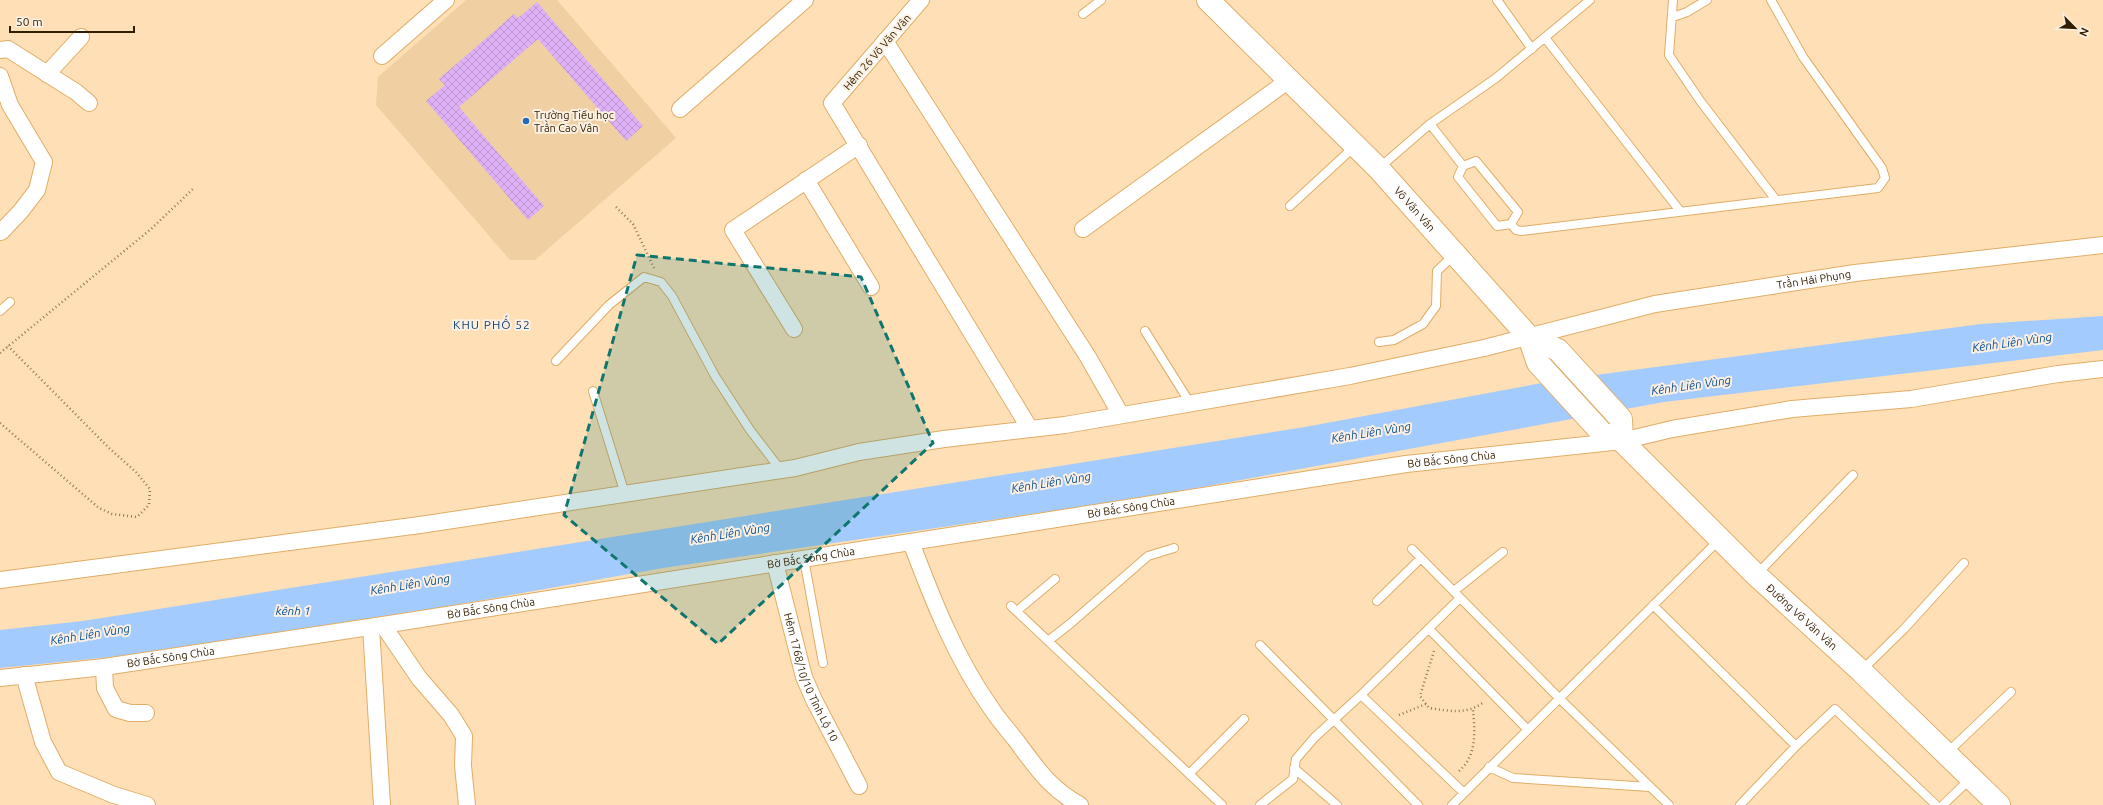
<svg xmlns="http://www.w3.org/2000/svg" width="2103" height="805" viewBox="0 0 2103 805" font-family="Ubuntu,sans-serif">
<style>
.built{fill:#f0cfa2}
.water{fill:#a4cbfd}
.building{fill:url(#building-cross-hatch)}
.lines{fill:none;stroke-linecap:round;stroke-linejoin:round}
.lane-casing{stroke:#e0ad67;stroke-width:10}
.street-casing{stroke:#e0ad67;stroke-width:18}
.secondary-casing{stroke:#e0ad67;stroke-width:24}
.path{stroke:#917855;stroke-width:2.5;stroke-dasharray:1 3;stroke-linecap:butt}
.lane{stroke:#fff;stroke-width:8}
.street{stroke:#fff;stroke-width:16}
.secondary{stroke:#fff;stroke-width:22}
.marked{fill:#0f766e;fill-opacity:0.2;stroke:#0f766e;stroke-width:3;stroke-dasharray:8 5;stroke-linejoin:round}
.poi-dot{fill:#2169b9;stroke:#fbf0e2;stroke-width:1.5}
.labels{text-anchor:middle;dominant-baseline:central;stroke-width:4;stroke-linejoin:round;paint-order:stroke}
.street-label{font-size:11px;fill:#321e01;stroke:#fbf0e2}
.poi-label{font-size:11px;fill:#321e01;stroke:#fbf0e2;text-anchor:start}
.neighbourhood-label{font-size:12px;letter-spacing:1px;fill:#124072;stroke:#fbf0e2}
.water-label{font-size:12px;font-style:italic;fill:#0a5097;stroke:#fbf0e2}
</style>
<defs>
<pattern id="building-cross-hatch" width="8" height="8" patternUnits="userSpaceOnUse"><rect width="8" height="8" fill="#deb0f5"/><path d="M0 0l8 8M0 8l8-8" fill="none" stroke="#bf97d0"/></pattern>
</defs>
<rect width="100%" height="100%" fill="#ffdfb6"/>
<!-- built -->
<path class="built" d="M 466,0 L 557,0 L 676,138 L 535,260 L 510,260 L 376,105 L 378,77 Z"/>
<!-- water -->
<path class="water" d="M 2103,316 L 2103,350 L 1664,402 L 1148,497 L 663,568 L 291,634 L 130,655 L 0,668 L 0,630 L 83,621 L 1305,427 L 1558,380 L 1981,324 Z"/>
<!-- building -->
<path class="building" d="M 537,2 L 643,126 L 626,141 L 538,39 L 459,107 L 544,206 L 528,220 L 426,101 L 445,85 L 439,79 L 514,14 L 518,18 Z"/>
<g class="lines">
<!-- lane casing -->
<g class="lane-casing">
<path id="lane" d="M 1497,0 L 1532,49
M 1673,0 L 1669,55 L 1701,102 L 1776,200
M 1083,14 L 1101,0
M 1673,17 L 1687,12 L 1707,0
M 1546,39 L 1680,211
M 1430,124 L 1463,166
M 1476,161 L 1518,212 L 1511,224 L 1497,226 L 1458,177 L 1463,166 Z
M 1379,168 L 1430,124 L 1496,78 L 1590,0
M 1290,206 L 1355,146
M 1511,224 L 1516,230 L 1522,231 L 1878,188 L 1885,178 L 1882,168 L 1803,57 L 1771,0
M 0,311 L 10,302
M 1145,331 L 1190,403
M 1379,342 L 1394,340 L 1423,324 L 1436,306 L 1437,271 L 1454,255
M 556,361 L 609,305 L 644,277 L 661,282 L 672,296 L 715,376 L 750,430 L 780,469
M 593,391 L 625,494
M 1412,549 L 1559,698 L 1669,805
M 804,559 L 823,663
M 1757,574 L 1853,475
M 1454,591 L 1503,552
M 1377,601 L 1421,558
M 1653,605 L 1796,746
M 1011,606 L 1222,805
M 1017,611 L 1055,579
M 1429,629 L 1528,730
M 1048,641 L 1071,623 L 1148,556 L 1174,548
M 1260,645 L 1418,805
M 1861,671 L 1904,629 L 1964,563
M 1361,695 L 1464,793
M 1947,753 L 2011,692
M 1489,767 L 1513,778 L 1650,787
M 1294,768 L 1337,805
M 1190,773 L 1244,719
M 1260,805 L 1293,779 L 1296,759 L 1315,737 L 1361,695 L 1460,598
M 1452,805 L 1719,540
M 1740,805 L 1796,746 L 1835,709 L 1936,805
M 1943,805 L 1970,779"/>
</g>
<!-- street casing -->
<g class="street-casing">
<g id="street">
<path d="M 921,0 L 832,103 L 1030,429"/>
<path d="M 885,41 L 1088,357 L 1121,415"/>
<path d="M 0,50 L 8,49 L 76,92 L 89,103"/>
<path d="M 382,56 L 446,0"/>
<path d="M 47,74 L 81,37"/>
<path d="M 0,76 L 10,105 L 44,162 L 37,190 L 21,211 L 1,232"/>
<path d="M 680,109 L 805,0"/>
<path d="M 806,180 L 871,287"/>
<path d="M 1083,229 L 1289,80"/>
<path d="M 794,329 L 733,230 L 859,145"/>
<path d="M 911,542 C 932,598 956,659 991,708 C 998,719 1007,729 1015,739 C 1036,767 1049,788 1080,805"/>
<path id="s1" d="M 775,563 L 804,677 L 814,700 L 859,786"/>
<path id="s2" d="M 0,580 L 420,525 L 795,468 L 859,452 L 944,439 L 1065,425 L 1350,376 L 1484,348 L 1655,304 L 1855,273 L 2103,245"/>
<path d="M 383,625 L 419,678 L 451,715 L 464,736 L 463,766 L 467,805"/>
<path d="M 371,627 L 382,805"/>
<path d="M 104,667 L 105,688 L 116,709 L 130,713 L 146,713"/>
<path d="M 24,675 L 43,742 L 59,772 L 114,795 L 147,805"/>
<path id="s3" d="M 0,678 L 104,667 L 383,625 L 1406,464 L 1622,441 L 1672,429 L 1792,409 L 1911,399 L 2058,374 L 2103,369"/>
</g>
</g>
<!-- secondary casing -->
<g class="secondary-casing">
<g id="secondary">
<path id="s4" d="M 1208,0 L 1378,168 L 1529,337 L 1538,363 L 1602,433 L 1622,441 L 1756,575 L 1861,671 L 1999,805"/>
<path d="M 1529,337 L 1558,350 L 1621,419 L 1622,441"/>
</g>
</g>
<!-- path -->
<path class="path" d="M 616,207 L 633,224 L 654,268
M 0,353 L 151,229 L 194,188
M 0,423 L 99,508 L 112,514 L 137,517 L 149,505 L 150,489 L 136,472 L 109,448 L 8,346
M 1434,651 L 1420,696 L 1429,708 C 1450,711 1466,715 1484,702
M 1399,715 L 1426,704
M 1459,771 C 1477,756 1475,731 1473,710"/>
<!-- lane -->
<use href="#lane" class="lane"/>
<!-- street -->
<use href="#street" class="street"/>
<!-- secondary -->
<use href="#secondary" class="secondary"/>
</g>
<!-- marked area -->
<path class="marked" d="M 637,255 L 861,277 L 933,443 L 718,644 L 564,515 Z"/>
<!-- markers -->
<circle class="poi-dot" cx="526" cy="121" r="4"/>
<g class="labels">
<!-- street labels -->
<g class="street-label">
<text transform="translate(877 52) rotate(-49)">Hẻm 26 Võ Văn Vân</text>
<text stroke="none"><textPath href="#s4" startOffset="294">Võ Văn Vân</textPath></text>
<text stroke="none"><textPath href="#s2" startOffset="1840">Trần Hải Phụng</textPath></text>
<text stroke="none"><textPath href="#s3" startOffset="1468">Bờ Bắc Sông Chùa</textPath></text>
<text stroke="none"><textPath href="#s3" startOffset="1144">Bờ Bắc Sông Chùa</textPath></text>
<text stroke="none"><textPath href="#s3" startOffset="820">Bờ Bắc Sông Chùa</textPath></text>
<text stroke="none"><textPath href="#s3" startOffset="496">Bờ Bắc Sông Chùa</textPath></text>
<text stroke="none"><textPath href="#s4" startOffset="861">Đường Võ Văn Vân</textPath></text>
<text stroke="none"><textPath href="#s3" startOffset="172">Bờ Bắc Sông Chùa</textPath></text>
<text stroke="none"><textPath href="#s1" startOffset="120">Hẻm 1768/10/10 Tỉnh Lộ 10</textPath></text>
</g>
<!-- poi labels -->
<g class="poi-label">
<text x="534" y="115">Trường Tiểu học<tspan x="534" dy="13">Trần Cao Vân</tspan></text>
</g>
<!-- neighbourhood labels -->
<g class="neighbourhood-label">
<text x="492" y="324">KHU PHỐ 52</text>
</g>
<!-- water labels -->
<g class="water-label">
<text transform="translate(2012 342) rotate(-8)">Kênh Liên Vùng</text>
<text transform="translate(1691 385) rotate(-8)">Kênh Liên Vùng</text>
<text transform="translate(1371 432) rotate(-9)">Kênh Liên Vùng</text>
<text transform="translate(1051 482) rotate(-9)">Kênh Liên Vùng</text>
<text transform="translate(730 533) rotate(-9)">Kênh Liên Vùng</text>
<text transform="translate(410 584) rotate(-9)">Kênh Liên Vùng</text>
<text x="293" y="610">kênh 1</text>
<text transform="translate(90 634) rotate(-9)">Kênh Liên Vùng</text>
</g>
</g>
<!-- north arrow -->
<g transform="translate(2075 28) rotate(114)" stroke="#fbf0e2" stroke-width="3" paint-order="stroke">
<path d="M0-3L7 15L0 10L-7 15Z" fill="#321e01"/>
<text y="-6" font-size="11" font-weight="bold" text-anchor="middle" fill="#321e01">N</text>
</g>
<!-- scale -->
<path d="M10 26v6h124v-6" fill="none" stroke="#321e01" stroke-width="2"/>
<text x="16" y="26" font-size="12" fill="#321e01" stroke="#fbf0e2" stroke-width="3" paint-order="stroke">50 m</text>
</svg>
